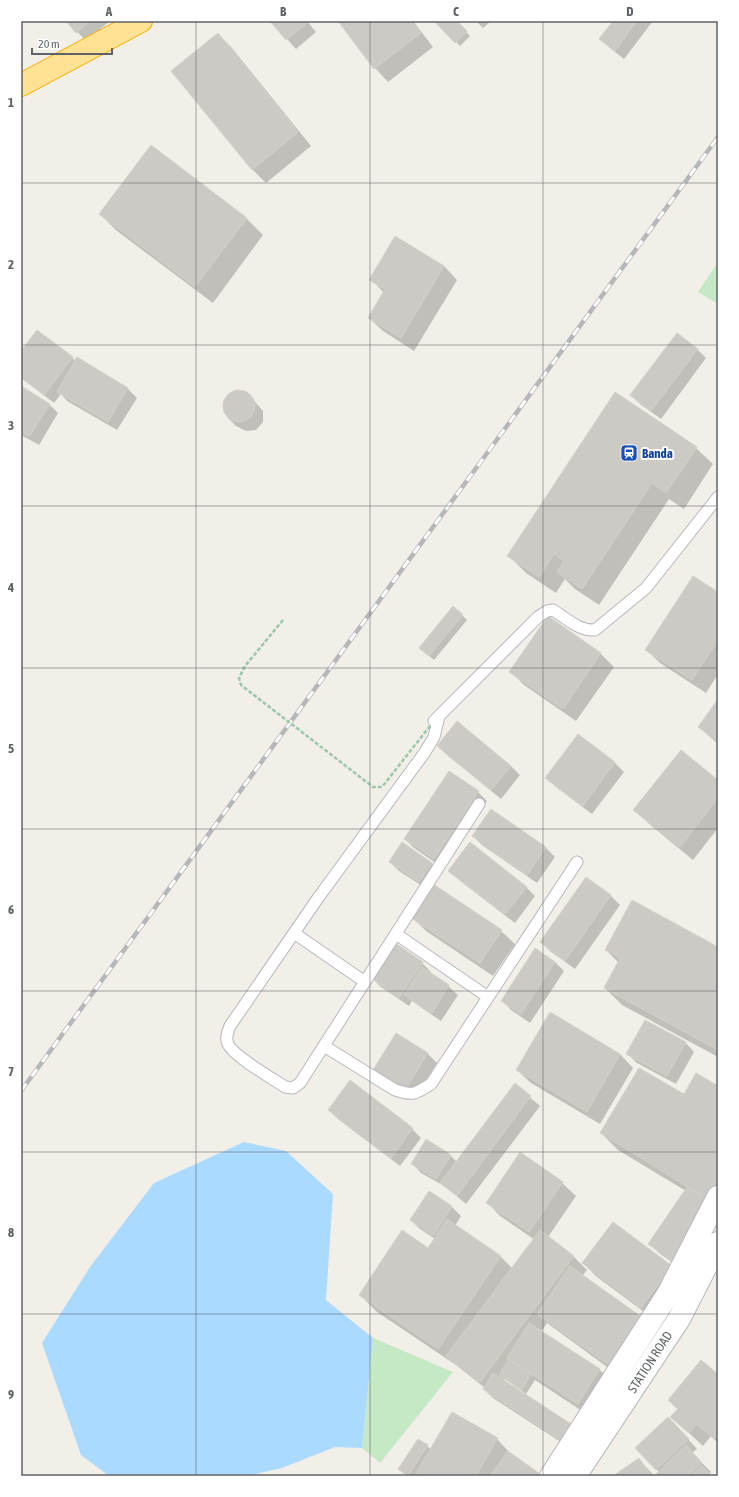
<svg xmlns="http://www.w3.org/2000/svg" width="739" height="1497" viewBox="0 0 739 1497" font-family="'Asap Condensed',sans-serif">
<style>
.green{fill:#c5e8c5}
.water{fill:#aadaff}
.shadow{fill:#0003}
.building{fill:#cccac5;stroke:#d6d1c6}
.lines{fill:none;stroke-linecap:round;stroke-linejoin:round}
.lane-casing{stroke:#b5b8bc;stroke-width:13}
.street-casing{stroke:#b5b8bc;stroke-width:24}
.secondary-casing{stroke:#b6babf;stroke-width:24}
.highway-casing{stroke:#f9ab00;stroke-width:24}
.lane{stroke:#fff;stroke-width:11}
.street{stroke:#fff;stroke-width:22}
.secondary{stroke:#fff;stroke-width:22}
.highway{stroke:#fde293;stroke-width:22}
.rail-casing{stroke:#b6b7b8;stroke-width:4.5}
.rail{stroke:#fff;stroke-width:3;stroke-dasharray:9;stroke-linecap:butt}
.path-bridge{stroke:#9cc7a9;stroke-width:2.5;stroke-dasharray:4 2;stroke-linecap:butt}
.grid{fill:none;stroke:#5f6368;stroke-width:1;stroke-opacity:0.55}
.labels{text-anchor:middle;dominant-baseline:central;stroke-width:4;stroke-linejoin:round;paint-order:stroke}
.transit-label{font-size:13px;font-weight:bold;fill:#164399;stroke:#fff;text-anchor:start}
.street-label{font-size:13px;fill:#5f6368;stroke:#fff}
.neatline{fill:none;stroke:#5f6368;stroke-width:1.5}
.grid-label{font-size:13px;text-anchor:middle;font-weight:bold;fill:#5f6368}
</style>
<rect width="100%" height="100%" fill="#f1efe8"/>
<!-- green -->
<path class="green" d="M 718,262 L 718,304 L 698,292 Z
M 373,1338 L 453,1372 L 380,1463 L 362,1448 Z"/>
<!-- water -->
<path class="water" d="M 244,1142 L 286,1151 L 333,1194 L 326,1300 L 373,1338 L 362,1448 L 335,1447 L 282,1468 L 246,1476 L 109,1476 L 81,1455 L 42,1343 L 90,1267 L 154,1183 Z"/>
<!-- shadow -->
<path class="shadow" d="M 67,21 L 110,21 L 86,41 Z
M 271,21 L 307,21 L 316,32 L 296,49 Z
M 339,21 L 413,21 L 433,47 L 388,82 L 375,68 Z
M 436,21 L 456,21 L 470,36 L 460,46 Z
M 476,21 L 491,21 L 483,28 Z
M 614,21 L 653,21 L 624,59 L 610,48 L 601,39 Z
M 218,34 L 231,47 L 311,146 L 266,183 L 253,170 L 173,71 Z
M 100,214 L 246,218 L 263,235 L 213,303 L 117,231 Z
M 444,266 L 457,280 L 414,351 L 383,331 L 369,318 L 384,293 L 371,279 Z
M 37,331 L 76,361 L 128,389 L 137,398 L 117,430 L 67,401 L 61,394 L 54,403 L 21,378 L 21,352 Z
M 697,349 L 706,358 L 661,419 L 640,404 L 631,395 Z
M 21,388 L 49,404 L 58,413 L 39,445 L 21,435 Z
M 239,391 L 248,394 L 263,411 L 263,422 L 256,430 L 246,431 L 236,426 L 227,417 L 223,406 L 224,401 L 230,394 Z
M 696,448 L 713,464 L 684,509 L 669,499 L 599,605 L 575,589 L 565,579 L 556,593 L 526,573 L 509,556 Z
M 718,593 L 718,674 L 706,693 L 660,663 L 647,650 Z
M 462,615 L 467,620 L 434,660 L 424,652 Z
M 600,653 L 614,667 L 576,721 L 524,685 L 511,672 Z
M 718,700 L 718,744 L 699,727 Z
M 578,735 L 615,763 L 624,772 L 592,814 L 556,787 L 547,778 Z
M 438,746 L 511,766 L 520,775 L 501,799 L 447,755 Z
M 718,781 L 718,828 L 693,860 L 648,823 L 635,810 Z
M 478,792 L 487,801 L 443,868 L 414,848 L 405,839 Z
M 491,810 L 546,848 L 555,857 L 537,883 L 482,845 L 473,836 Z
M 390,862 L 431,863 L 440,872 L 432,885 L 501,931 L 515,944 L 493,976 L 426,931 L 413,918 L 430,891 L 399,871 Z
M 450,871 L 526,887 L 535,896 L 515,923 L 459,880 Z
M 586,878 L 611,896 L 620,905 L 575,969 L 550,951 L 541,942 Z
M 718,948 L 718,1057 L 622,1005 L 605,988 L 619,963 L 606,950 Z
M 536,949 L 555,962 L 564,971 L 530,1023 L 511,1010 L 502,1000 Z
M 422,963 L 431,972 L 430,974 L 448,986 L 458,995 L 441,1021 L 412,1001 L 409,1006 L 381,987 L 372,978 Z
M 397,1034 L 428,1054 L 437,1063 L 414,1098 L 383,1079 Z
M 685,1042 L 694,1052 L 676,1084 L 637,1063 L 628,1054 Z
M 620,1054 L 633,1068 L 600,1124 L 531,1083 L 517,1070 Z
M 515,1085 L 540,1106 L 466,1204 L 446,1187 L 421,1173 L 412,1163 L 426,1141 L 451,1156 L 457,1162 Z
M 718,1087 L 718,1217 L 682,1269 L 659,1253 L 650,1244 L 686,1191 L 618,1150 L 601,1133 L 684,1096 Z
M 329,1110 L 412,1129 L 421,1138 L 400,1166 L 338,1119 Z
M 520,1154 L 562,1183 L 576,1196 L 548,1237 L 574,1257 L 587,1270 L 582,1276 L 649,1324 L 662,1337 L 629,1383 L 547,1323 L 541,1332 L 600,1370 L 613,1383 L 591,1417 L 535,1380 L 526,1394 L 505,1379 L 503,1381 L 573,1450 L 493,1398 L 484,1389 L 485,1388 L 456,1365 L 377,1312 L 360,1295 L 428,1250 L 435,1239 L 420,1229 L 411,1220 L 429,1192 L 452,1207 L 461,1216 L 455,1226 L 501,1257 L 513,1269 L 535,1240 L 500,1216 L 487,1202 Z
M 583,1263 L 671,1267 L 655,1320 L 597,1277 Z
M 718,1375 L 718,1443 L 711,1436 L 703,1446 L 672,1417 L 678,1409 L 669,1400 Z
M 677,1427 L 697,1449 L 692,1453 L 711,1472 L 709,1474 L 711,1476 L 659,1476 L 659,1472 L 636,1448 Z
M 497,1439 L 510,1453 L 541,1476 L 417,1476 L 416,1475 L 407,1476 L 399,1469 L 427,1446 L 431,1450 Z
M 639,1459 L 654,1476 L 614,1476 Z"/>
<!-- building -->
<path class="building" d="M 66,21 L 90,21 L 76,33 Z
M 270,21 L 307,21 L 308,22 L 286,40 Z
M 338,21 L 411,21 L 421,33 L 374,69 Z
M 434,21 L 457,21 L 467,31 L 455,43 Z
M 613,21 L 637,21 L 615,51 L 599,39 Z
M 218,33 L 298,132 L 252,170 L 171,71 Z
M 151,145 L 247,218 L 195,287 L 99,214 Z
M 395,236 L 444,266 L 401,338 L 368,318 L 385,289 L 369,280 Z
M 37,330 L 73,357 L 44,395 L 21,377 L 21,351 Z
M 677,333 L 698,349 L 651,411 L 630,395 Z
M 77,357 L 128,388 L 108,422 L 57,392 Z
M 21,386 L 50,404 L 29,437 L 21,432 Z
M223 406a16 16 0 1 1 32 0a16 16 0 1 1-32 0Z
M 615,392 L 697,447 L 666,493 L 652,483 L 582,589 L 557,572 L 564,561 L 554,554 L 539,577 L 507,556 Z
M 693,576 L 718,592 L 718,640 L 692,680 L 645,650 Z
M 453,606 L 463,615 L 429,656 L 419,648 Z
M 548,616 L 601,653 L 563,709 L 509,672 Z
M 718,699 L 718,741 L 698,727 Z
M 457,721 L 511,766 L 491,790 L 437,746 Z
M 578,734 L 615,762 L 583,806 L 545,778 Z
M 681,750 L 718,780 L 718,798 L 680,847 L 633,810 Z
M 449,771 L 479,791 L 434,859 L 404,839 Z
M 491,809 L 546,847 L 527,875 L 472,836 Z
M 402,842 L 432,863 L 419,882 L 389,862 Z
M 470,842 L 527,887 L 505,914 L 448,871 Z
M 586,877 L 611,895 L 565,961 L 540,942 Z
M 433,884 L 502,930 L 480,963 L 411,918 Z
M 632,900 L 718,947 L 718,1050 L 604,988 L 620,958 L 605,950 Z
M 395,943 L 423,962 L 399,998 L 371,978 Z
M 535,948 L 555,962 L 521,1014 L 501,1001 Z
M 422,967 L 449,985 L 432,1013 L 404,995 Z
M 550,1012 L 620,1054 L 587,1112 L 516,1070 Z
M 645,1020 L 686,1042 L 667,1076 L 626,1054 Z
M 396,1033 L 428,1053 L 405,1090 L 373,1070 Z
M 639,1068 L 684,1094 L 696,1073 L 718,1086 L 718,1179 L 706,1198 L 600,1133 Z
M 350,1080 L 413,1128 L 391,1158 L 328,1110 Z
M 515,1083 L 531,1096 L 457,1196 L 440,1183 Z
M 426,1139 L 451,1155 L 436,1179 L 411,1164 Z
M 520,1152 L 563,1182 L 529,1232 L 486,1203 Z
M 687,1187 L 712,1204 L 673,1261 L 648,1244 Z
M 429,1191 L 452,1206 L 433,1236 L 410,1220 Z
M 447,1219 L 501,1256 L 438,1349 L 359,1295 L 402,1230 L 428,1248 Z
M 613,1222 L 672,1266 L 641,1308 L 582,1263 Z
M 540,1230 L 574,1256 L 480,1382 L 446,1356 Z
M 570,1266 L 650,1323 L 616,1370 L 537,1314 Z
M 529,1323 L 600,1369 L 578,1404 L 507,1358 Z
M 509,1359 L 531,1374 L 522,1390 L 499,1375 Z
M 701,1360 L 718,1374 L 718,1434 L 714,1439 L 697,1424 L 689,1433 L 670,1417 L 678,1409 L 668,1400 Z
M 493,1373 L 574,1426 L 563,1442 L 483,1389 Z
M 452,1412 L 498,1438 L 476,1476 L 416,1476 L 415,1475 Z
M 668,1417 L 689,1439 L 656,1470 L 635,1448 Z
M 418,1439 L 428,1445 L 408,1476 L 398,1469 Z
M 686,1445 L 702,1463 L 688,1476 L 658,1476 L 656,1474 Z
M 508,1451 L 543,1476 L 490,1476 Z
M 639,1458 L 651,1476 L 613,1476 Z
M 702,1466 L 712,1476 L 691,1476 Z"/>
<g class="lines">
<!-- lane casing -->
<g class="lane-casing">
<path id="lane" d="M 439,716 L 434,737 L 425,752 L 318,898 L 230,1026 C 228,1031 225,1038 228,1044 C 233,1056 272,1078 285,1087 L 293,1088 L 300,1083 L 479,804
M 434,721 L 538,617 L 547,611 L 553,610 C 566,618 579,631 595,630 L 646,588 L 718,497
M 294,933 L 365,982
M 396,934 L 488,997
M 324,1046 L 395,1090 C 414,1096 415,1094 431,1084 L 577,862"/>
</g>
<!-- street casing -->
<g class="street-casing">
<path id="street" d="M 551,1476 L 668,1294 L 718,1197"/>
</g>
<!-- secondary casing -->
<g class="secondary-casing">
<path id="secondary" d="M 575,1476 L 679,1319 L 718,1243"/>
</g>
<!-- highway casing -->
<g class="highway-casing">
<path id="highway" d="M 21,85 L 141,21"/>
</g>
<!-- lane -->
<use href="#lane" class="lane"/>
<!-- street -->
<use href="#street" class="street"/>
<!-- secondary -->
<use href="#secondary" class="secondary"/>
<!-- highway -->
<use href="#highway" class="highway"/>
<!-- rail casing -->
<g class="rail-casing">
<path id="rail" d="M 21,1091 L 718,137"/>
</g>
<!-- rail -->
<use href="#rail" class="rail"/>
<!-- path-bridge -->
<path class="path-bridge" d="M 283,620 L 245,666 L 239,678 L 241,685 L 373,787 L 382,787 L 430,726"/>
</g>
<!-- grid -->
<path class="grid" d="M 196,21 L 196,1476M 370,21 L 370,1476M 543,21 L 543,1476M 21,183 L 718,183M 21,345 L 718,345M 21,506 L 718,506M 21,668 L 718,668M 21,829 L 718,829M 21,991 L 718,991M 21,1152 L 718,1152M 21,1314 L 718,1314"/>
<!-- icons -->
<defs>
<g id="station-square" transform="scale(0.9)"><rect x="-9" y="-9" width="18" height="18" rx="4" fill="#1a4fb4" stroke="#fff"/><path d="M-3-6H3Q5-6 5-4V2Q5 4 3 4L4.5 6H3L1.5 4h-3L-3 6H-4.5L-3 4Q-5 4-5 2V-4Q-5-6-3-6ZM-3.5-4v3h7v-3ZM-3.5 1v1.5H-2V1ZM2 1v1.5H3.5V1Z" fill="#fff"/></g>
</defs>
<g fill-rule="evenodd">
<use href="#station-square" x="629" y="453"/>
</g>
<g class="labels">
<!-- transit labels -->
<g class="transit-label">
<text x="642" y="453">Banda</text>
</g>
<!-- street labels -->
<g class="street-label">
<text transform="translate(650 1362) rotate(-57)">STATION ROAD</text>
</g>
</g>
<!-- border -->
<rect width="739" height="1497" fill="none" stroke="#ffffff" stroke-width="44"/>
<!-- scale -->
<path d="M32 48v6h80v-6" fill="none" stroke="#5f6368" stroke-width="2"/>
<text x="38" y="48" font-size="12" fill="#5f6368" stroke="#ffffff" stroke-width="3" paint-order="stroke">20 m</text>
<rect x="22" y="22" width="695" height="1453" class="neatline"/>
<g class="grid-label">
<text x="109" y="16">A</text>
<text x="283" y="16">B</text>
<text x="456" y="16">C</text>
<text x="630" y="16">D</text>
<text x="11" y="107">1</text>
<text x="11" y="269">2</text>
<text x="11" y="430">3</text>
<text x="11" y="592">4</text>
<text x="11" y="753">5</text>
<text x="11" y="914">6</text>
<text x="11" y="1076">7</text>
<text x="11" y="1237">8</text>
<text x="11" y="1399">9</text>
</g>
</svg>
